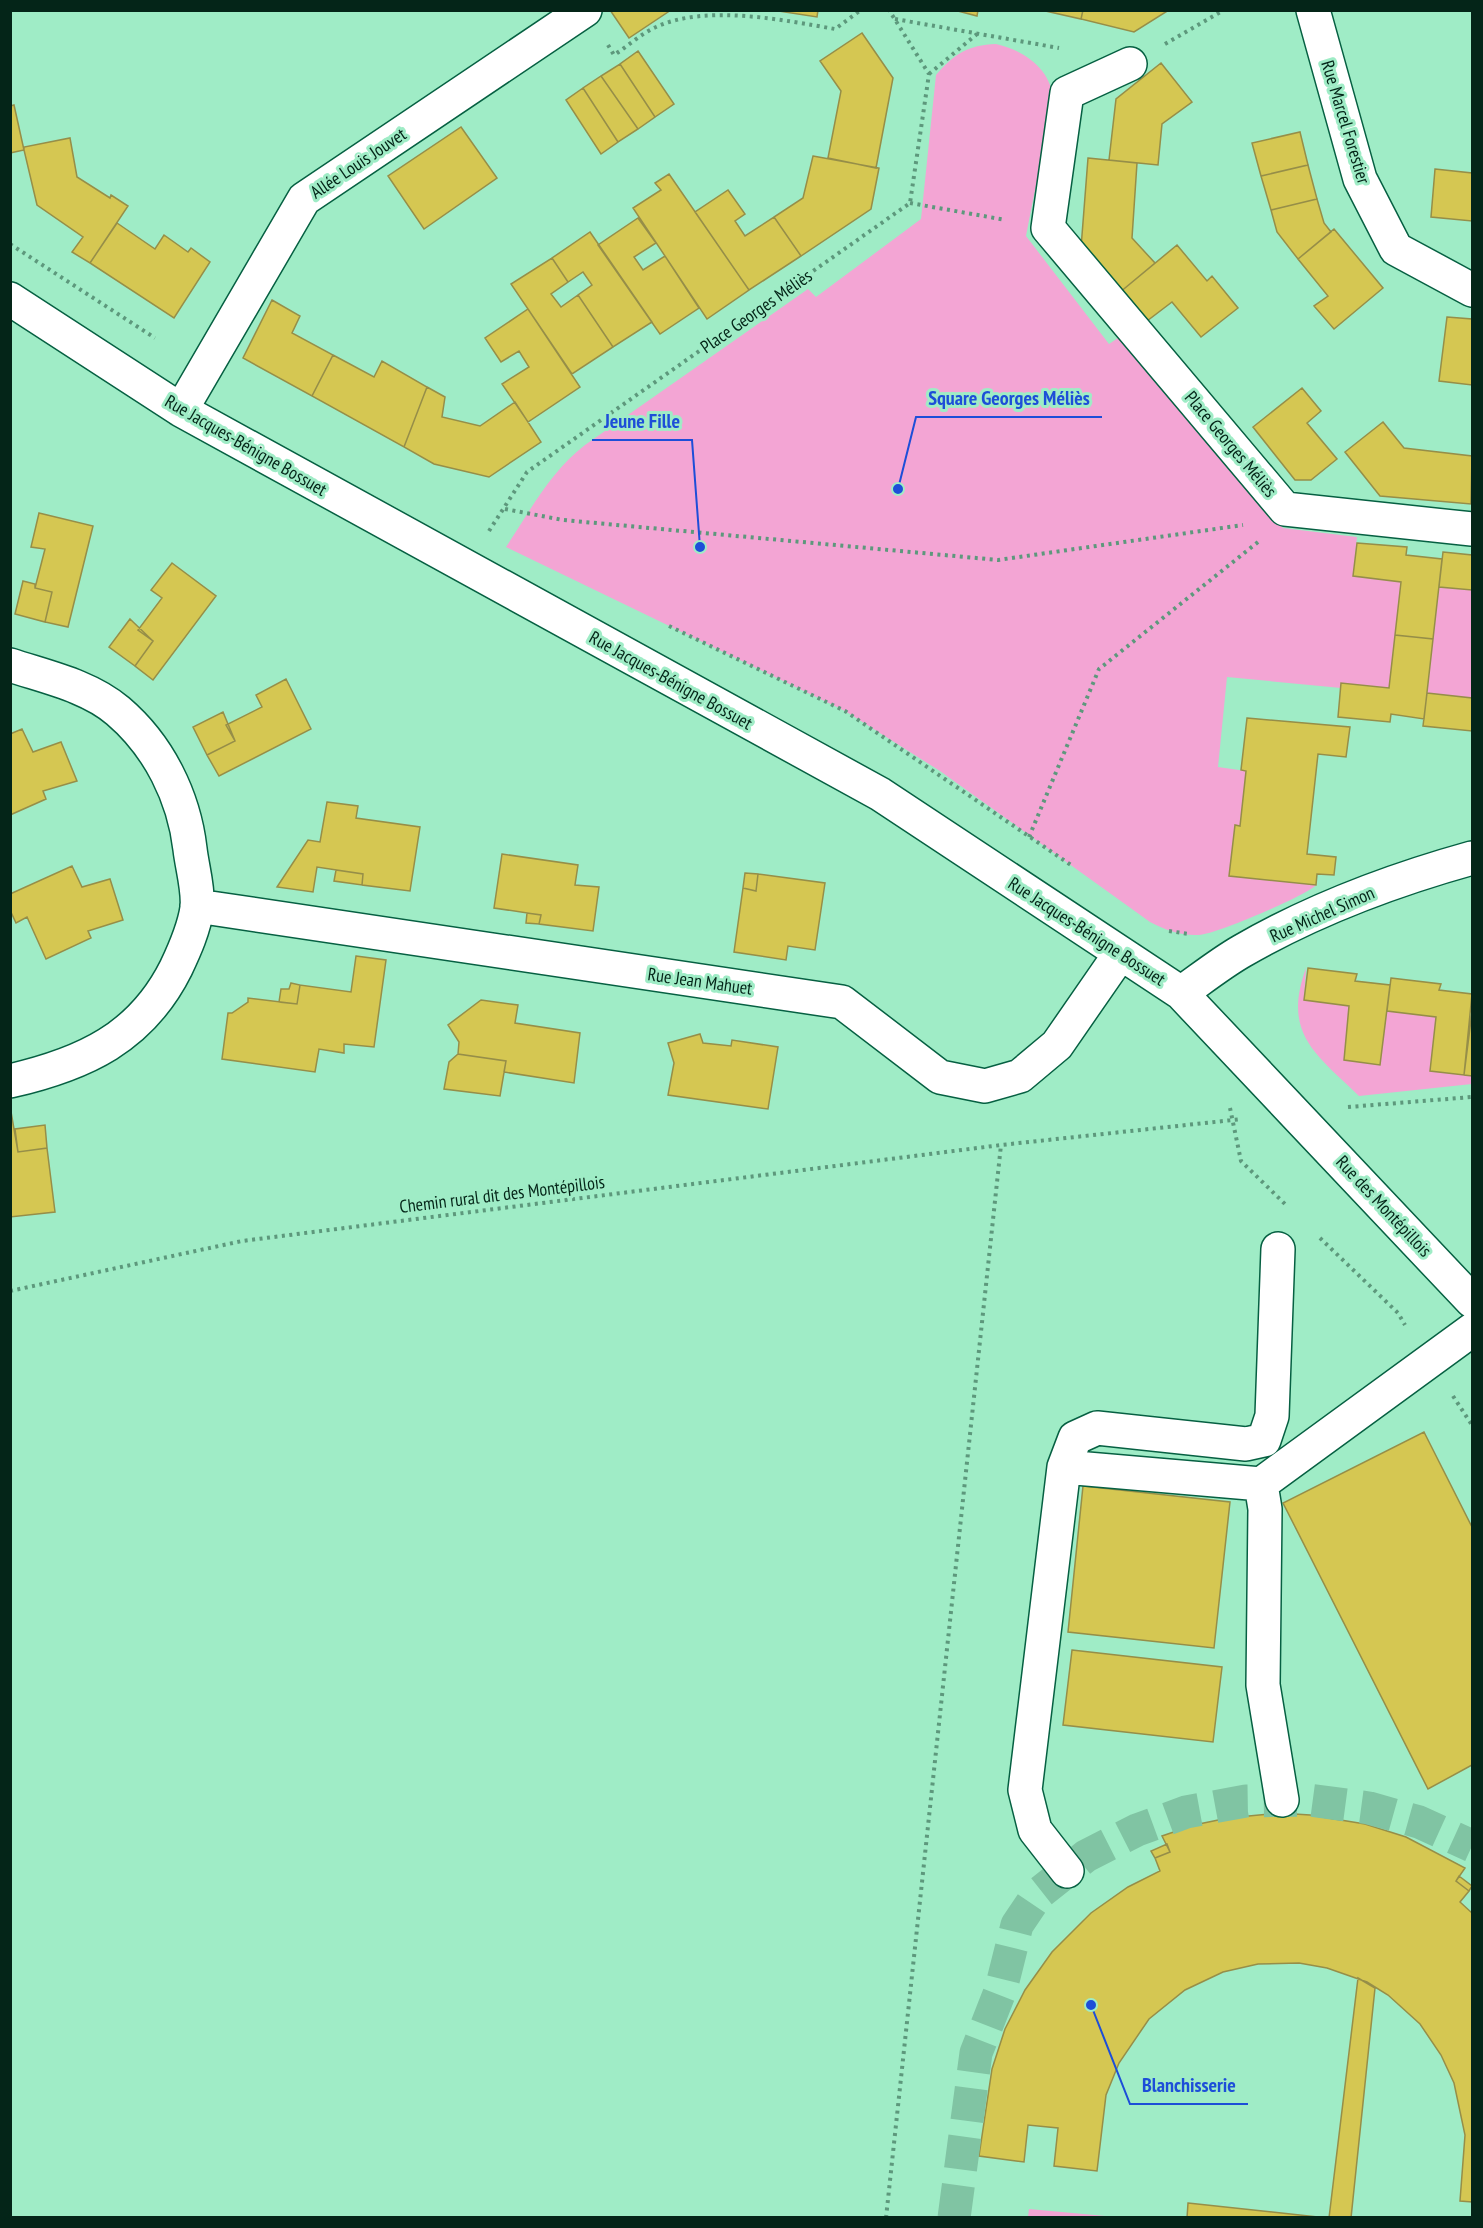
<svg xmlns="http://www.w3.org/2000/svg" width="1483" height="2228" viewBox="0 0 1483 2228" font-family="'PT Sans Narrow',sans-serif">
<style>
.green{fill:#f3a5d4}
.building{fill:#d5c752;stroke:#968e48;stroke-width:1.5}
.lines{fill:none;stroke-linecap:round;stroke-linejoin:round}
.minor-tunnel{stroke:#80c4a3;stroke-width:33;stroke-dasharray:33 16;stroke-linecap:butt}
.minor-casing{stroke:#066042;stroke-width:36}
.path{stroke:#5d987c;stroke-width:4;stroke-dasharray:3 4.5;stroke-linecap:butt}
.minor{stroke:#fff;stroke-width:33}
.labels{text-anchor:middle;dominant-baseline:central;stroke-width:6;stroke-linejoin:round;paint-order:stroke}
.street-label{font-size:18px;fill:#042518;stroke:#9fecc6}
.leader{fill:none;stroke:#1d4ed8;stroke-width:2}
.callout-dot{fill:#1d4ed8;stroke:#9fecc6;stroke-width:2}
.callout-label{font-size:20px;text-anchor:middle;font-weight:bold;fill:#1d4ed8;stroke:#9fecc6;stroke-width:6;stroke-linejoin:round;paint-order:stroke}
</style>
<rect width="100%" height="100%" fill="#9fecc6"/>
<!-- green -->
<path class="green" d="M 996,44 C 1024,50 1054,71 1053,103 C 1052,121 1045,140 1042,158 C 1036,184 1031,210 1026,236 L 1109,344 L 1124,334 L 1283,528 L 1357,537 L 1353,576 L 1401,582 L 1389,688 L 1341,688 L 1227,677 L 1218,767 L 1246,771 L 1240,826 L 1229,876 L 1316,885 C 1308,895 1214,935 1199,935 C 1181,936 1166,930 1150,922 L 940,771 L 845,711 L 506,547 C 530,511 550,472 585,445 L 808,289 L 816,297 L 921,219 L 936,75 C 954,54 968,45 996,44 Z
M 1439,587 L 1472,590 L 1472,698 L 1427,693 Z
M 1306,968 L 1304,1000 L 1349,1006 L 1344,1060 L 1380,1064 L 1387,1011 L 1436,1017 L 1430,1070 L 1472,1076 L 1472,1084 L 1359,1096 C 1316,1054 1282,1034 1306,968 Z
M 1029,2209 L 1116,2217 L 1028,2217 Z"/>
<!-- building -->
<path class="building" d="M 610,10 L 667,10 L 668,12 L 629,38 Z
M 772,10 L 818,10 L 817,17 Z
M 954,10 L 978,10 L 977,16 Z
M 1041,10 L 1083,10 L 1081,19 Z
M 1083,10 L 1169,10 L 1134,32 L 1081,19 Z
M 862,33 L 893,78 L 876,168 L 828,158 L 841,91 L 820,61 Z
M 638,51 L 674,104 L 655,117 L 620,64 Z
M 1161,63 L 1192,102 L 1162,124 L 1158,165 L 1109,160 L 1116,99 Z
M 620,64 L 655,117 L 638,129 L 601,76 Z
M 601,76 L 638,129 L 618,142 L 583,88 Z
M 583,88 L 618,142 L 601,154 L 566,100 Z
M 14,105 L 24,150 L 10,153 L 10,106 Z
M 461,127 L 497,178 L 424,229 L 388,176 Z
M 1300,132 L 1308,165 L 1261,176 L 1252,143 Z
M 70,138 L 77,177 L 110,198 L 111,195 L 128,206 L 90,263 L 72,252 L 83,237 L 37,205 L 24,150 L 24,147 Z
M 813,156 L 879,168 L 871,209 L 801,256 L 774,217 L 803,198 Z
M 1088,158 L 1137,163 L 1132,238 L 1155,263 L 1119,293 L 1081,248 Z
M 1308,165 L 1317,199 L 1271,210 L 1261,176 Z
M 1435,169 L 1472,173 L 1472,221 L 1431,217 Z
M 669,174 L 749,290 L 707,319 L 633,208 L 661,190 L 655,183 Z
M 728,190 L 745,214 L 735,221 L 745,236 L 774,217 L 801,256 L 749,290 L 695,212 Z
M 1317,199 L 1324,223 L 1331,232 L 1298,259 L 1277,232 L 1271,210 Z
M 638,218 L 656,243 L 634,257 L 643,270 L 665,256 L 699,308 L 660,334 L 598,245 Z
M 117,223 L 155,249 L 164,235 L 188,252 L 191,248 L 210,262 L 174,318 L 90,263 Z
M 1334,229 L 1383,288 L 1334,329 L 1314,306 L 1328,296 L 1298,259 Z
M 590,232 L 652,322 L 613,347 L 578,295 L 592,285 L 583,272 L 568,282 L 552,258 Z
M 1177,245 L 1207,281 L 1212,276 L 1238,308 L 1201,337 L 1172,302 L 1143,324 L 1119,293 Z
M 552,258 L 568,282 L 551,294 L 561,307 L 578,295 L 613,347 L 572,374 L 511,284 Z
M 272,300 L 300,316 L 292,333 L 333,355 L 312,396 L 243,358 Z
M 528,309 L 580,387 L 528,422 L 502,384 L 529,367 L 519,351 L 501,362 L 485,338 Z
M 1447,317 L 1472,319 L 1472,385 L 1439,381 Z
M 333,355 L 374,377 L 382,361 L 427,387 L 404,447 L 312,396 Z
M 427,387 L 445,397 L 442,417 L 480,426 L 515,402 L 541,442 L 489,477 L 434,464 L 404,447 Z
M 1302,388 L 1321,411 L 1307,423 L 1337,459 L 1311,480 L 1295,480 L 1253,427 Z
M 1383,422 L 1404,448 L 1472,456 L 1471,504 L 1380,496 L 1345,452 Z
M 39,513 L 93,526 L 68,627 L 45,622 L 52,592 L 35,588 L 45,549 L 31,547 Z
M 1357,543 L 1407,547 L 1406,555 L 1442,559 L 1433,639 L 1395,635 L 1401,582 L 1353,576 Z
M 1443,552 L 1472,555 L 1472,590 L 1439,587 Z
M 172,563 L 216,596 L 153,680 L 135,666 L 153,641 L 138,630 L 162,598 L 151,590 Z
M 23,581 L 35,584 L 35,588 L 52,592 L 45,622 L 15,614 Z
M 130,619 L 153,641 L 135,666 L 109,647 Z
M 1395,635 L 1433,639 L 1424,719 L 1391,714 L 1390,722 L 1338,717 L 1341,683 L 1389,688 Z
M 286,679 L 311,729 L 219,776 L 207,755 L 235,741 L 226,725 L 262,707 L 256,695 Z
M 1427,693 L 1472,698 L 1472,731 L 1423,726 Z
M 223,712 L 235,741 L 207,755 L 193,727 Z
M 1247,718 L 1350,727 L 1346,757 L 1318,754 L 1307,854 L 1336,857 L 1334,875 L 1317,874 L 1316,885 L 1229,876 L 1235,825 L 1240,826 L 1246,771 L 1241,770 Z
M 22,729 L 33,752 L 61,742 L 77,781 L 43,791 L 46,799 L 10,815 L 10,734 Z
M 327,802 L 358,806 L 356,818 L 420,827 L 410,891 L 362,885 L 363,874 L 317,867 L 313,892 L 277,887 L 308,840 L 320,842 Z
M 502,854 L 578,865 L 575,885 L 599,887 L 593,931 L 539,924 L 541,915 L 494,908 Z
M 72,866 L 82,887 L 110,879 L 123,920 L 88,931 L 91,938 L 46,959 L 27,917 L 16,923 L 10,910 L 10,894 Z
M 336,870 L 363,874 L 362,885 L 334,881 Z
M 745,873 L 758,874 L 756,891 L 743,888 Z
M 758,874 L 825,883 L 815,950 L 788,946 L 786,960 L 734,952 L 743,888 L 756,891 Z
M 527,913 L 541,915 L 539,924 L 526,923 Z
M 356,956 L 386,960 L 374,1047 L 344,1044 L 344,1053 L 319,1049 L 315,1072 L 222,1059 L 228,1013 L 232,1013 L 248,1002 L 248,998 L 297,1004 L 300,985 L 351,992 Z
M 1308,968 L 1357,974 L 1355,981 L 1390,985 L 1380,1065 L 1344,1060 L 1349,1006 L 1304,1000 Z
M 1391,978 L 1441,984 L 1439,990 L 1472,994 L 1464,1075 L 1430,1071 L 1436,1017 L 1387,1011 Z
M 291,983 L 300,985 L 297,1004 L 279,1002 L 281,989 L 289,989 Z
M 481,1000 L 518,1005 L 515,1023 L 580,1033 L 574,1083 L 504,1072 L 506,1061 L 458,1054 L 459,1042 L 448,1025 Z
M 1472,1012 L 1472,1076 L 1464,1075 Z
M 700,1034 L 703,1043 L 731,1046 L 732,1040 L 778,1047 L 768,1109 L 668,1095 L 674,1063 L 668,1043 Z
M 458,1054 L 506,1061 L 500,1096 L 444,1089 L 449,1062 Z
M 10,1106 L 18,1152 L 47,1148 L 55,1212 L 10,1217 Z
M 45,1125 L 47,1148 L 18,1152 L 15,1129 Z
M 1424,1432 L 1472,1527 L 1472,1765 L 1428,1789 L 1283,1503 Z
M 1083,1486 L 1230,1502 L 1214,1648 L 1068,1632 Z
M 1072,1650 L 1222,1667 L 1213,1742 L 1063,1725 Z
M 1279,1813 L 1310,1815 L 1365,1824 L 1406,1837 L 1465,1868 L 1456,1881 L 1469,1891 L 1460,1902 L 1472,1913 L 1472,2202 L 1460,2201 L 1465,2135 L 1454,2083 L 1441,2055 L 1420,2024 L 1388,1995 L 1367,1982 L 1327,1968 L 1299,1963 L 1258,1964 L 1223,1972 L 1185,1990 L 1149,2019 L 1119,2063 L 1106,2095 L 1097,2171 L 1054,2166 L 1058,2128 L 1028,2125 L 1024,2162 L 979,2156 L 992,2069 L 1005,2029 L 1025,1990 L 1052,1952 L 1091,1913 L 1128,1887 L 1160,1871 L 1155,1858 L 1170,1852 L 1162,1836 L 1194,1825 L 1228,1818 Z
M 1167,1844 L 1170,1852 L 1155,1858 L 1151,1851 Z
M 1459,1876 L 1472,1886 L 1469,1891 L 1456,1881 Z
M 1358,1978 L 1375,1988 L 1351,2218 L 1329,2218 Z
M 1188,2203 L 1327,2218 L 1187,2218 Z"/>
<g class="lines">
<!-- minor-tunnel -->
<path class="minor-tunnel" d="M 954,2218 L 976,2053 L 1001,1989 L 1017,1925 L 1038,1894 L 1086,1856 L 1137,1830 L 1186,1812 L 1246,1801 L 1309,1800 L 1369,1808 L 1419,1822 L 1472,1846"/>
<!-- minor casing -->
<g class="minor-casing">
<path id="minor" d="M 1313,10 L 1360,179 L 1396,249 L 1472,290
M 1130,64 L 1067,93 L 1048,228 L 1285,509 L 1472,529
M 10,299 L 181,410 L 880,794 L 1181,993 L 1472,1301
M 181,410 L 304,199 L 585,10
M 10,665 C 46,677 89,686 118,711 C 159,746 184,797 190,849 C 192,867 199,890 197,908 C 194,929 185,949 176,968 C 141,1038 84,1064 10,1081
M 197,906 L 842,1002 L 940,1077 L 985,1086 L 1020,1076 L 1057,1045 L 1120,954
M 1181,993 C 1201,979 1221,963 1242,951 C 1313,910 1393,880 1472,858
M 1064,1467 L 1261,1484 L 1472,1330
M 1261,1484 L 1265,1509 L 1263,1685 L 1282,1800
M 1067,1871 L 1035,1830 L 1025,1790 L 1064,1467 L 1075,1438 L 1097,1428 L 1246,1444 L 1264,1440 L 1272,1416 L 1278,1249"/>
</g>
<!-- path -->
<path class="path" d="M 895,19 L 1059,48
M 1165,44 L 1224,10
M 608,45 L 614,55 C 628,46 642,33 656,27 C 706,4 783,20 835,29 L 861,10
M 929,74 L 977,34
M 910,203 L 1006,220
M 10,244 L 155,338
M 505,509 L 563,520 L 998,560 L 1243,525
M 489,531 L 527,472 L 910,203 L 929,74 L 889,10
M 669,626 L 845,711 L 1071,865
M 1029,837 L 1099,669 L 1258,542
M 1169,931 L 1189,934
M 1348,1107 L 1472,1097
M 1230,1108 L 1241,1161 L 1287,1206
M 1320,1238 L 1398,1313 L 1405,1325
M 10,1291 L 242,1241 L 1001,1145 L 1242,1119
M 1453,1396 L 1472,1425
M 886,2218 L 1001,1145"/>
<!-- minor -->
<use href="#minor" class="minor"/>
</g>
<g class="labels">
<!-- street labels -->
<g class="street-label">
<text transform="translate(1346 122) rotate(73)">Rue Marcel Forestier</text>
<text transform="translate(358 163) rotate(-34)">Allée Louis Jouvet</text>
<text transform="translate(756 311) rotate(-35)">Place Georges Méliès</text>
<text transform="translate(1231 444) rotate(50)">Place Georges Méliès</text>
<text transform="translate(246 445) rotate(30)">Rue Jacques-Bénigne Bossuet</text>
<text transform="translate(671 680) rotate(29)">Rue Jacques-Bénigne Bossuet</text>
<text transform="translate(1322 914) rotate(-24)">Rue Michel Simon</text>
<text transform="translate(1087 931) rotate(33)">Rue Jacques-Bénigne Bossuet</text>
<text transform="translate(700 981) rotate(8)">Rue Jean Mahuet</text>
<text transform="translate(502 1194) rotate(-7)">Chemin rural dit des Montépillois</text>
<text transform="translate(1384 1206) rotate(47)">Rue des Montépillois</text>
</g>
</g>
<!-- callouts -->
<path class="leader" d="M898 489L916 417H1102M700 547L692 440H592M1091 2005L1130 2104H1248"/>
<g class="callout-dot">
<circle cx="898" cy="489" r="6"/>
<circle cx="700" cy="547" r="6"/>
<circle cx="1091" cy="2005" r="6"/>
</g>
<g class="callout-label">
<text x="1009" y="405">Square Georges Méliès</text>
<text x="642" y="428">Jeune Fille</text>
<text x="1189" y="2092">Blanchisserie</text>
</g>
<!-- border -->
<rect width="1483" height="2228" fill="none" stroke="#042518" stroke-width="24"/>
</svg>
